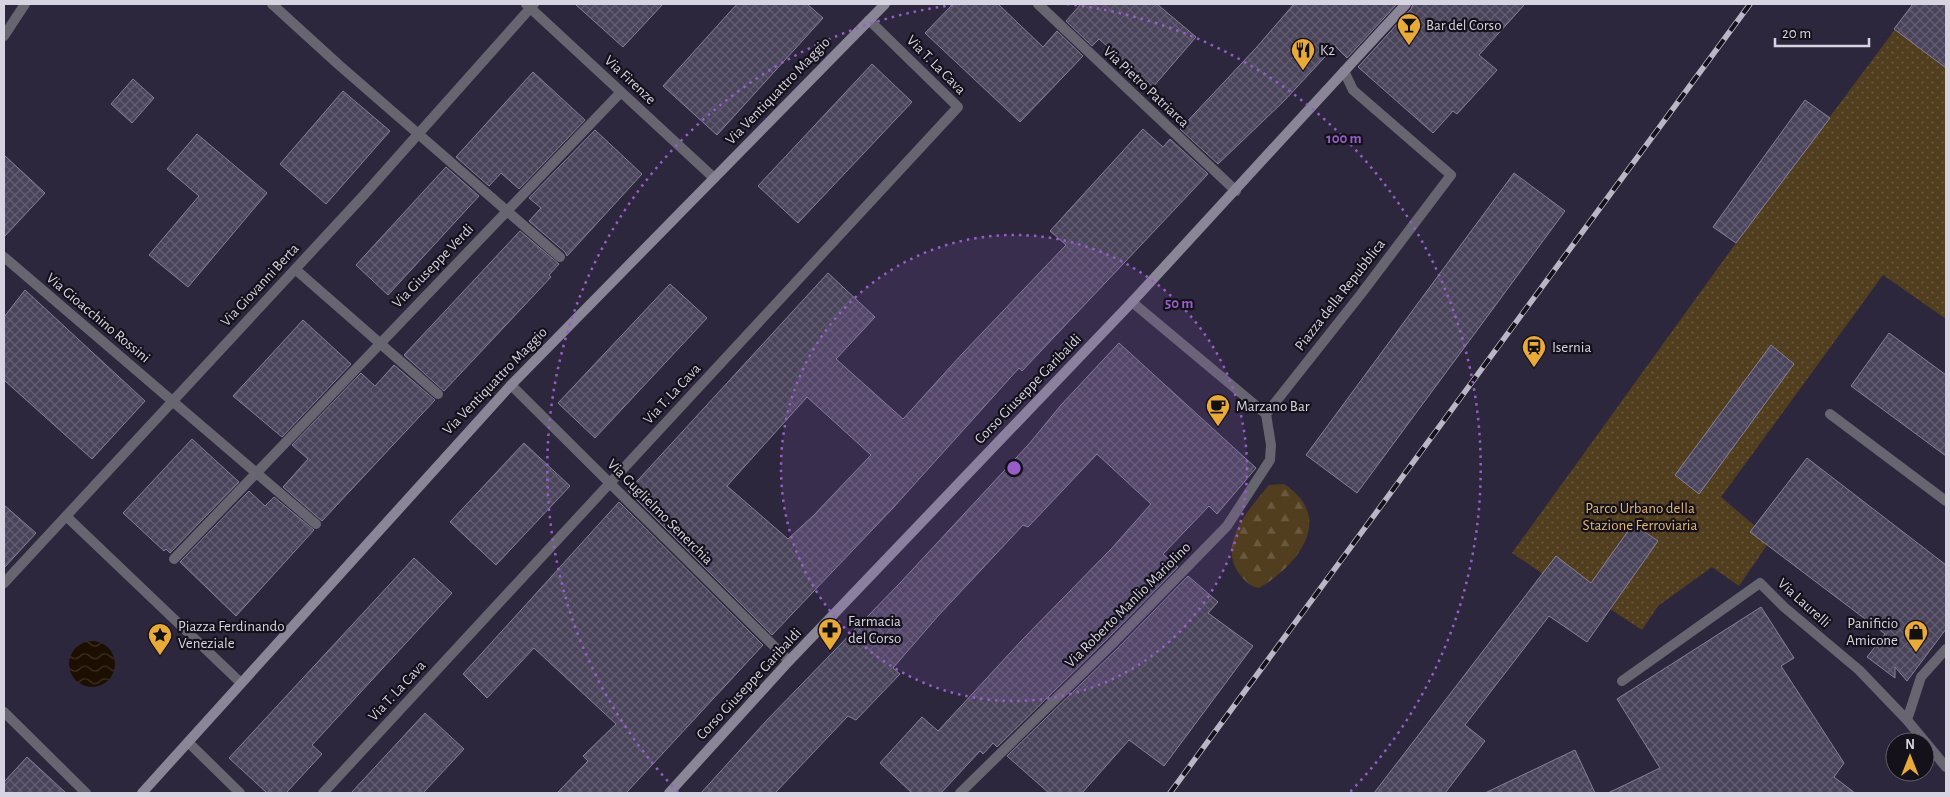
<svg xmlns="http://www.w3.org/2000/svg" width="1950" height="797" viewBox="0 0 1950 797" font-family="'Alegreya Sans',sans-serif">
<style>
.forest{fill:url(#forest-firs)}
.park{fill:url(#park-dots)}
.water{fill:url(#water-waves)}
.building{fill:url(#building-cross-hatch);stroke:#857f99;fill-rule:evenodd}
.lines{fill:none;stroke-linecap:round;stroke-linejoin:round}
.minor{stroke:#676570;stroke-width:10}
.secondary{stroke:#8a8697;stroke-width:10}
.rail-casing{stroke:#bab6c6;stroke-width:5.5}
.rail{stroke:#14111b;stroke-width:4;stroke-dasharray:11;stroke-linecap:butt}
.ring{fill:none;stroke:#975eca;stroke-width:2.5;stroke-dasharray:2.5 5}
.labels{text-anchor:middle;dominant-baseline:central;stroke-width:4.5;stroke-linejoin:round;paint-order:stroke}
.poi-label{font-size:15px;fill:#d7d4e2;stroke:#14111b;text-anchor:start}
.street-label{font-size:15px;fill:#d7d4e2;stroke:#14111b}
.park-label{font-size:15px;fill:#e4b670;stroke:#14111b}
.centre{fill:#975eca;stroke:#14111b;stroke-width:2.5}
.ring-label{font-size:15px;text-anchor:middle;font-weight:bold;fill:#975eca;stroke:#14111b;stroke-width:4.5;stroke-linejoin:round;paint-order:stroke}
</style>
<defs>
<pattern id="forest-firs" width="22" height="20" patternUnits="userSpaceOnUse" patternTransform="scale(1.25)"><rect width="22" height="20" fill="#513e1e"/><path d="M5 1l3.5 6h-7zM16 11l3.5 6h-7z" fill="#69593e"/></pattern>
<pattern id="park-dots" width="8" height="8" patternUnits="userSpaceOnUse" patternTransform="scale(1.25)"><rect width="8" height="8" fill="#513e1e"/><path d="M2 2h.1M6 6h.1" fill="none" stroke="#69593e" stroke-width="1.8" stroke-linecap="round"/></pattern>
<pattern id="water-waves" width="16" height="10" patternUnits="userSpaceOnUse" patternTransform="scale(1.25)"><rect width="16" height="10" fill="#1d0f00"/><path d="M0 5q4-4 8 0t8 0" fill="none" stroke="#3d3125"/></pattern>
<pattern id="building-cross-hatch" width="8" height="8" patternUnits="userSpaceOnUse" patternTransform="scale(1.25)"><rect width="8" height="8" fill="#4a445b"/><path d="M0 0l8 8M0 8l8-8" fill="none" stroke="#635e72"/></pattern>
</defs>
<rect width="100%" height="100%" fill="#2c273c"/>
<!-- forest -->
<path class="forest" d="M 1284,484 C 1336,518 1298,565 1259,588 C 1250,586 1247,583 1241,576 C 1215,545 1250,508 1269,485 Z"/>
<!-- park -->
<path class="park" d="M 1914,4 L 1946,4 L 1946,319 L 1883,275 L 1721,497 L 1755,526 L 1750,532 L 1767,545 L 1739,586 L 1712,567 L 1658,606 L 1642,630 L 1610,609 L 1587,642 L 1562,625 L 1580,599 L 1512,553 L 1746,229 Z"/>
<!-- water -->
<path class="water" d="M69 664a23 23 0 1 1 46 0a23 23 0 1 1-46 0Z"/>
<!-- building -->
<path class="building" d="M 575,4 L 663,4 L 623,47 Z
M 737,4 L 807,4 L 823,18 L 717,135 L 663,86 Z
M 953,4 L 998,4 L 1043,47 L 1057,31 L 1083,56 L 1020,122 L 925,33 Z
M 1081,4 L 1157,4 L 1196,37 L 1153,87 L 1099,39 L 1092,46 L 1066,21 Z
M 1294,4 L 1397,4 L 1347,58 L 1335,46 L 1284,101 L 1218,164 L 1180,129 L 1256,48 Z
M 1413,4 L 1525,4 L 1479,55 L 1497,70 L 1457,114 L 1453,111 L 1433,133 L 1358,67 L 1411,9 Z
M 1913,4 L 1946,4 L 1946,68 L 1894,29 Z
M 872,64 L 912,102 L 798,223 L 758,186 Z
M 533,72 L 585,120 L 519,189 L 501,173 L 489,186 L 456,157 Z
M 133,79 L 154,98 L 132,123 L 111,104 Z
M 343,91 L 390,131 L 326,204 L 280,164 Z
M 1805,100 L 1830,118 L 1736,243 L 1713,227 Z
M 1143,129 L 1163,147 L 1170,139 L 1208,174 L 1022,371 L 1019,368 L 893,508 L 772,635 L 628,491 L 828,273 L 875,317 L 836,359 L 903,419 L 962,354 L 1066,245 L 1050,231 ZM 807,397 L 871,455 L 814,515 L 788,539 L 727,486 Z
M 595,130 L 642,174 L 567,256 L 565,252 L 529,221 L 541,208 L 529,198 Z
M 197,134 L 267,193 L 188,287 L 149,255 L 199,196 L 167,169 Z
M 4,155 L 45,193 L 4,237 Z
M 446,167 L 479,196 L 388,295 L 356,265 Z
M 1514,173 L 1565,211 L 1357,493 L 1306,455 Z
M 520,231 L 559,264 L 549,275 L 551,277 L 444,391 L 404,355 Z
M 670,284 L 707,318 L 595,438 L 558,403 Z
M 25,290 L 145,401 L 92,459 L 4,380 L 4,317 Z
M 303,320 L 351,364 L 282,437 L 233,396 Z
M 1889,333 L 1946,375 L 1946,456 L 1851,386 Z
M 1119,343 L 1256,468 L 1217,514 L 1209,506 L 1163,554 L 1178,567 L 1107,639 L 997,747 L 993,743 L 983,754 L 980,751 L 941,793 L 912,793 L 880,763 L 922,717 L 938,731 L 1022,640 L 1112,548 L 1151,504 L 1097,454 L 1028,527 L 1023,525 L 938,616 L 893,668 L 900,674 L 856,720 L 848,716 L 775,793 L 701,793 L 767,720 L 900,583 L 1029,444 L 1061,405 Z
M 1771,345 L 1794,364 L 1699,494 L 1675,475 Z
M 394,365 L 435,400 L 322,521 L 283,487 L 308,459 L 292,445 L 361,373 L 375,386 Z
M 192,439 L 239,482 L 170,553 L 166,549 L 164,551 L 123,513 Z
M 524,443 L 570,486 L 496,565 L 450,522 Z
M 1807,458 L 1946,565 L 1946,629 L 1907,681 L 1895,667 L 1895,678 L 1867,657 L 1885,634 L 1750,532 Z
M 249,491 L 265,506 L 274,497 L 314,530 L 236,616 L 180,562 Z
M 619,502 L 763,645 L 626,793 L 557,793 L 588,761 L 583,756 L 616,724 L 534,648 L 487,698 L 463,674 Z
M 4,505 L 36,533 L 4,568 Z
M 1633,524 L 1658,541 L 1587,642 L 1549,616 L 1465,725 L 1485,741 L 1445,793 L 1374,793 L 1556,556 L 1591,583 Z
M 414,558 L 452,593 L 312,745 L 322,754 L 286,793 L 267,793 L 229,758 Z
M 1188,576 L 1218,602 L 1208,613 L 1253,646 L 1164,766 L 1129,740 L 1082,793 L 1049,793 L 1007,756 L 1117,649 Z
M 1761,607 L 1794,658 L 1781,666 L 1844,763 L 1834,777 L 1855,793 L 1608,793 L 1660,768 L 1617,699 Z
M 425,713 L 464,749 L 423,793 L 351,793 Z
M 1575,750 L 1595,793 L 1485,793 Z
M 27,757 L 66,793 L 4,793 L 4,782 Z"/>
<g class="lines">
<!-- minor -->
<path class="minor" d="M 272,4 L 339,65 L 560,257
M 526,4 L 714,178
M 1038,4 L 1236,191
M 4,36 L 25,4
M 4,257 L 316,524
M 295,269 L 438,394
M 1132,302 L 1266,414 L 1361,294 L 1451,175 L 1353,90 L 1344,71
M 511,385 L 789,661
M 1830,414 L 1946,501
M 66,516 L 241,683
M 174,559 L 621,92
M 4,583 L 363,196 L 534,4
M 1622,681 L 1760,583 L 1784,607 L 1859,670 L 1907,720 L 1946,767
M 4,712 L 86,793
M 1907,720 L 1921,677 L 1946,649
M 188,742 L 240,793
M 323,793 L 958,107 L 869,20
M 960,793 L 1112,644 L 1227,526 L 1270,460 L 1271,445 L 1266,414"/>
<!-- secondary -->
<path class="secondary" d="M 142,793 L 511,385 L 885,4
M 669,793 L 789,661 L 1132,302 L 1406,4"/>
<!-- rail casing -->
<g class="rail-casing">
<path id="rail" d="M 1170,793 L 1750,4"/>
</g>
<!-- rail -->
<use href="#rail" class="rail"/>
</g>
<!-- distance rings -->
<circle cx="1014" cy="468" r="233" fill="#975eca" fill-opacity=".12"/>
<g class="ring">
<circle cx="1014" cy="468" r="233"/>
<path d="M678 792A467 467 0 0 1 961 4M1067 4A467 467 0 0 1 1350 792"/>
</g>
<!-- icons -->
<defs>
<g id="bar-pin" transform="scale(1.25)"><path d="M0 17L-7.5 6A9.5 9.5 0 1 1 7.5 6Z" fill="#eaaa38" stroke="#14111b"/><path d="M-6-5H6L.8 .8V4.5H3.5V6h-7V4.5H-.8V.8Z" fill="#111"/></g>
<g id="restaurant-pin" transform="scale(1.25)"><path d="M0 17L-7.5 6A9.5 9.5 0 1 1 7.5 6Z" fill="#eaaa38" stroke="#14111b"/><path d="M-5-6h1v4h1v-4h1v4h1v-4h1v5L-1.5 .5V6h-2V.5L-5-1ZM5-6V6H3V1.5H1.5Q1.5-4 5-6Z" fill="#111"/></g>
<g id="station-pin" transform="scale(1.25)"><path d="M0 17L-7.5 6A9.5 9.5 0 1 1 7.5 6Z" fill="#eaaa38" stroke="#14111b"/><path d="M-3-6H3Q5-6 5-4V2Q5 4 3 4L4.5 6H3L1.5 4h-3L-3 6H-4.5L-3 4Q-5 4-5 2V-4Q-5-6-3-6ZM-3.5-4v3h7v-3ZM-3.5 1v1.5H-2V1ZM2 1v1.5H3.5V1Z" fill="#111"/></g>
<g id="cafe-pin" transform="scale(1.25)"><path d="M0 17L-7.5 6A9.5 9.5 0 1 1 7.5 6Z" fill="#eaaa38" stroke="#14111b"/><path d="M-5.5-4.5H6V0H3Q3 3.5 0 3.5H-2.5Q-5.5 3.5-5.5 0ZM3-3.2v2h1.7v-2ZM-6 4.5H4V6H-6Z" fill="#111"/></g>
<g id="pharmacy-pin" transform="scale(1.25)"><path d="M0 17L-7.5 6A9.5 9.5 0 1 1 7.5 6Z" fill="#eaaa38" stroke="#14111b"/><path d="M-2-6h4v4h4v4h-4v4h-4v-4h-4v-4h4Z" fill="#111"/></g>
<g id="shop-pin" transform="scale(1.25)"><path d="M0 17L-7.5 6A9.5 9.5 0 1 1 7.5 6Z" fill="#eaaa38" stroke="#14111b"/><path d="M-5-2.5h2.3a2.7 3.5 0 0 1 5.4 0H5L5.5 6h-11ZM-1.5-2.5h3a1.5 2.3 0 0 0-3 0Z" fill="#111"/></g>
<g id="sight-pin" transform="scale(1.25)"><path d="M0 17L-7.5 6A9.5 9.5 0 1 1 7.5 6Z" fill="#eaaa38" stroke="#14111b"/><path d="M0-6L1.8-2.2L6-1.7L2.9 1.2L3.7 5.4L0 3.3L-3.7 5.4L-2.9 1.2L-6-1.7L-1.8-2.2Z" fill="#111"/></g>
</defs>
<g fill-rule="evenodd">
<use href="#bar-pin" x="1409" y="25"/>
<use href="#restaurant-pin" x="1303" y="50"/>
<use href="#station-pin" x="1534" y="347"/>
<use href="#cafe-pin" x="1218" y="406"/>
<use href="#pharmacy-pin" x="830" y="630"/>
<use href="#shop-pin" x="1916" y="632"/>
<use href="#sight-pin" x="160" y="635"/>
</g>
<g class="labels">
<!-- poi labels -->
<g class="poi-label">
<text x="1426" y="25">Bar del Corso</text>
<text x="1320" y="50">K2</text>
<text x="1552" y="347">Isernia</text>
<text x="1236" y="406">Marzano Bar</text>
<text x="848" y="621">Farmacia<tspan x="848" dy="17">del Corso</tspan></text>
<text x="1898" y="623" text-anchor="end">Panificio<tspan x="1898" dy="17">Amicone</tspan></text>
<text x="178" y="626">Piazza Ferdinando<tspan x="178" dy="17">Veneziale</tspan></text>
</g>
<!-- street labels -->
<g class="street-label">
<text transform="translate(936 65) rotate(45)">Via T. La Cava</text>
<text transform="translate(630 80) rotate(43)">Via Firenze</text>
<text transform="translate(1146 87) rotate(43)">Via Pietro Patriarca</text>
<text transform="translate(778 91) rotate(-46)">Via Ventiquattro Maggio</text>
<text transform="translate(433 266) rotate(-46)">Via Giuseppe Verdi</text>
<text transform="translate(260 285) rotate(-47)">Via Giovanni Berta</text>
<text transform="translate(1340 295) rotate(-52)">Piazza della Repubblica</text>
<text transform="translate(98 318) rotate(40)">Via Gioacchino Rossini</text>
<text transform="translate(495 381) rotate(-46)">Via Ventiquattro Maggio</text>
<text transform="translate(1028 389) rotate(-46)">Corso Giuseppe Garibaldi</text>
<text transform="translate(672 394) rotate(-47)">Via T. La Cava</text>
<text transform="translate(660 512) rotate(45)">Via Guglielmo Senerchia</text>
<text transform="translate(1804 603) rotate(42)">Via Laurelli</text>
<text transform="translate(1128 605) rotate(-45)">Via Roberto Manlio Mariolino</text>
<text transform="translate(749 684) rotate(-47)">Corso Giuseppe Garibaldi</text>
<text transform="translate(397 691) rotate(-47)">Via T. La Cava</text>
</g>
<!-- park labels -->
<g class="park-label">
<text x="1640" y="508">Parco Urbano della<tspan x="1640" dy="17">Stazione Ferroviaria</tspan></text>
</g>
</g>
<circle cx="1014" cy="468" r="8" class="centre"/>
<g class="ring-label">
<text x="1344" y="143">100 m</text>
<text x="1179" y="308">50 m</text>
</g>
<!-- border -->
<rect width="1950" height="797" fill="none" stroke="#d7d4e2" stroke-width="10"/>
<!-- north arrow -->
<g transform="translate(1910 757)"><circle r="24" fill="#14111b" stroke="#625f6b"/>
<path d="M0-4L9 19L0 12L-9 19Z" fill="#eaaa38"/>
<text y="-8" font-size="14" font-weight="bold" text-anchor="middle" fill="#d7d4e2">N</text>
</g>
<!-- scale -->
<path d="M1775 38v8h94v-8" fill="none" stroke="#d7d4e2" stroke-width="2.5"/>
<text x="1782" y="38" font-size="15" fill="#d7d4e2" stroke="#14111b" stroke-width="4" paint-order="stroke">20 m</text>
</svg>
